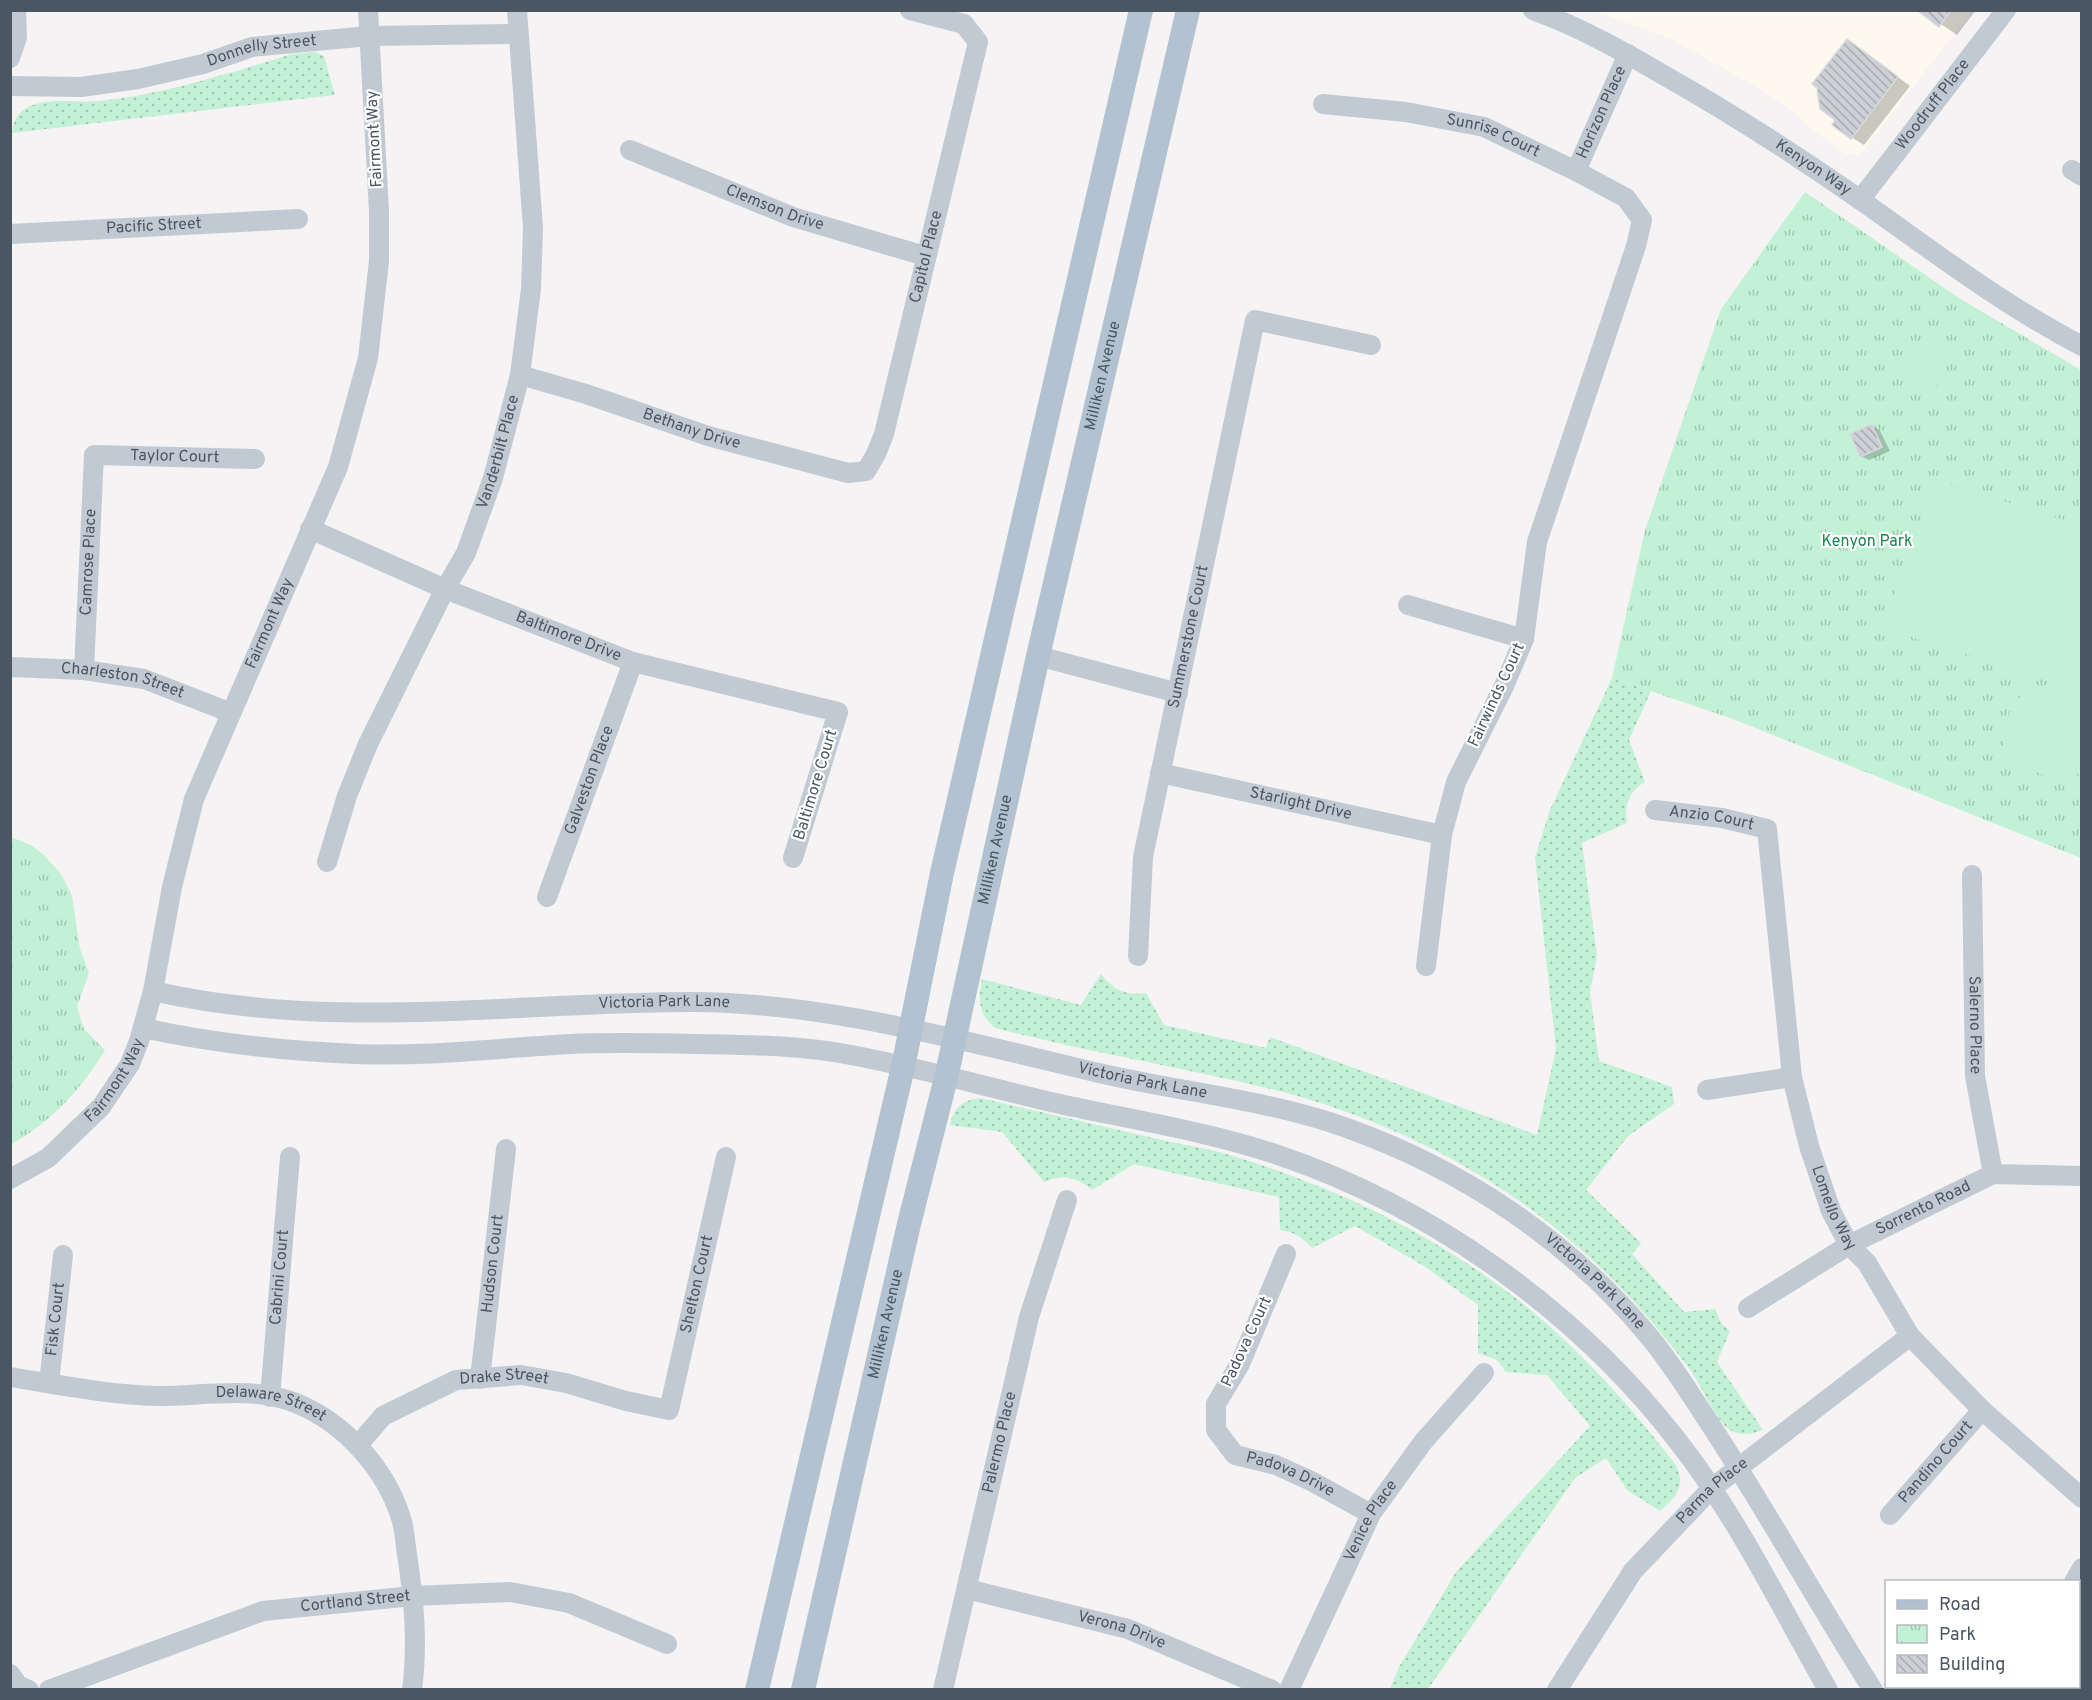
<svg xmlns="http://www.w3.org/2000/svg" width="2092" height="1700" viewBox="0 0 2092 1700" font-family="Overpass,sans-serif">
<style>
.commercial{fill:#fdf9ef}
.grass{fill:url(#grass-dots)}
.park{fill:url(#park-tufts)}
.pitch{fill:#c3f1d5}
.shadow{fill:#0003}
.building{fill:url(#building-back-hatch);stroke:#d7d9de;stroke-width:1.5}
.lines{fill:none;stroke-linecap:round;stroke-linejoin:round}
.minor{stroke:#c1cad2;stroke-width:20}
.major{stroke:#b3c2d1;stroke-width:24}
.labels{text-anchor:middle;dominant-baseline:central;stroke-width:4.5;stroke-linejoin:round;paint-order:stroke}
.street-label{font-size:16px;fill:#4a5661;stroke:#fff}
.park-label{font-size:16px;fill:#17864f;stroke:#fff}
</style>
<defs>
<pattern id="grass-dots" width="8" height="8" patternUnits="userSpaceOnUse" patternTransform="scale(1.5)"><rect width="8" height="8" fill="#c3f1d5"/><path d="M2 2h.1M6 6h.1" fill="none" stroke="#a0c6b0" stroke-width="1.8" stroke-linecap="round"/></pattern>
<pattern id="park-tufts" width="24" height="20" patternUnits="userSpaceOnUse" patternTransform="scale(1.5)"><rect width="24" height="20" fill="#c3f1d5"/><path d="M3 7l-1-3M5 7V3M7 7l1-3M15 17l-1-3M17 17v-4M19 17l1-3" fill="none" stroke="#a0c6b0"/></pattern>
<pattern id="building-back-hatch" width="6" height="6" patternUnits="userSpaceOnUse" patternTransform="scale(1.5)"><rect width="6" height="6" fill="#cdcfd5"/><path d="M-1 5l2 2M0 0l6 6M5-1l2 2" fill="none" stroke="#a8abb0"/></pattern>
</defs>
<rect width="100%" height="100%" fill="#f5f3f3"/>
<!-- commercial -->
<path class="commercial" d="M 1595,11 L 1972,11 L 1860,155 L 1846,154 L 1808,127 L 1798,114 L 1760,89 L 1671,39 Z"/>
<!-- grass -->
<path class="grass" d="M 315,52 L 324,56 L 335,95 L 12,133 C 14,116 22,107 40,103 C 59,98 81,103 100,101 C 165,94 230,73 292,54 Z
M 1612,678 L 1651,691 L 1629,740 L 1645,782 C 1629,791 1624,805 1627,823 L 1582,843 L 1597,956 L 1590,992 L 1599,1061 L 1672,1087 L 1674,1104 L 1628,1136 L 1586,1190 L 1641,1243 L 1632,1254 L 1684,1312 L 1715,1309 L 1721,1323 L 1730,1331 L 1717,1362 L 1763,1430 C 1750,1435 1736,1437 1725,1426 C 1710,1410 1702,1386 1689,1368 C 1642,1307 1601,1263 1540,1216 C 1465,1159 1374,1116 1283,1092 C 1188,1068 1090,1053 995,1028 C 978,1013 978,1000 982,979 L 1081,1005 L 1101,974 C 1113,990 1126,996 1146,993 L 1164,1025 L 1266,1048 L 1270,1037 L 1537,1135 L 1556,1049 L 1535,857 L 1550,810 Z
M 980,1098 C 1041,1112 1101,1126 1162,1140 C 1185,1145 1210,1149 1233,1156 C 1360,1194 1486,1260 1580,1355 C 1615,1389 1646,1427 1676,1465 C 1686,1486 1676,1498 1660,1511 L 1627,1490 L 1606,1458 L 1575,1478 L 1428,1689 L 1390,1689 L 1399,1667 L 1456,1572 L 1590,1426 L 1547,1375 L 1506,1372 L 1497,1360 L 1478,1353 L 1478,1305 L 1424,1266 L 1355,1226 L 1312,1248 C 1302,1237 1294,1232 1280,1230 L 1279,1197 L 1134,1164 L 1092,1190 C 1077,1177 1064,1174 1044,1182 L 1002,1132 L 950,1125 C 954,1108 962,1100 980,1098 Z"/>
<!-- park -->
<path class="park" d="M 1805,192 L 1962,300 L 2081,370 L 2081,858 L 1733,719 L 1612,678 L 1645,530 L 1721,309 Z
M 11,837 L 31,845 L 44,855 L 61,874 L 72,896 L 80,949 L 89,973 L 77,1007 L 84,1029 L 105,1050 C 82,1088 51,1123 11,1144 Z"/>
<!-- pitch -->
<path class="pitch" d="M1901 366a23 23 0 1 1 46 0a23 23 0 1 1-46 0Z
M 1935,480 L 2081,525 L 2081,690 L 1882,628 Z
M 2052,684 L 2066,687 L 2081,698 L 2081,771 C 2077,774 2071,780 2065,780 C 2052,782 2014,762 2003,753 C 2005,714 2010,691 2052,684 Z"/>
<!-- shadow -->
<path class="shadow" d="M 1920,10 L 1976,10 L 1957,35 Z
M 1848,40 L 1910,86 L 1864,145 L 1851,137 Z
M 1872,426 L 1880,431 L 1890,451 L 1869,460 L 1861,456 Z"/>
<!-- building -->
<path class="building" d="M 1917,10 L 1951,10 L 1939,27 Z
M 1847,39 L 1898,77 L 1851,139 L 1832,125 L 1835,120 L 1820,109 L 1817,88 L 1812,84 Z
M 1872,424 L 1882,447 L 1860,457 L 1850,434 Z"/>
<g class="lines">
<!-- minor -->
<g class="minor">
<path id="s1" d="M 1533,10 C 1580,27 1624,52 1667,77 C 1734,115 1799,157 1862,201 C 1934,252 2003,305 2082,346"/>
<path d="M 10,58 L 17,37 L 16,10"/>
<path id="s2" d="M 10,86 L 81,87 L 138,79 L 203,64 L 252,47 L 369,36 L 517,34"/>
<path id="s3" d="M 1323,104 L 1406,112 L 1484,127 L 1576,171 L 1626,198 L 1642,220 L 1636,246 L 1537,542 L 1524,639 L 1504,686 L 1456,782 L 1442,835 L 1426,966"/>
<path id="s4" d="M 630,150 L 793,217 L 925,256"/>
<path d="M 2072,170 L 2082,176"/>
<path id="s5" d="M 1576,171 L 1628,54"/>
<path id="s6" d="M 1860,200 L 2006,10"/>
<path id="s7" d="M 10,234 L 298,219"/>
<path id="s8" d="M 520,375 L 586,394 L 708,436 L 848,473 L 866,471 L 876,454 L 884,434 L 978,42 L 964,24 L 910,10"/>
<path id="s9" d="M 310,529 L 445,589 L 633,662 L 838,712 L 793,858"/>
<path d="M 1408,605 L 1524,639"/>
<path d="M 1038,656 L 1178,693"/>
<path id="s10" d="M 10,667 L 84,670 L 144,679 L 229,712"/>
<path id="s11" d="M 84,670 L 94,455 L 255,459"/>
<path id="s12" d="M 1160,773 L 1442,835"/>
<path id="s13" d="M 1655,810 L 1722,818 L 1767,829 L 1792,1077 L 1809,1146 L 1831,1211 L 1849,1245 L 1867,1263 L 1910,1336 L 1982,1410 L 2082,1498"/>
<path id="s14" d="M 327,862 L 347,796 L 368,744 L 445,589 L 466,553 L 493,478 L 520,375 L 531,289 L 533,228 L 517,10"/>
<path id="s15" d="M 1972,875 L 1975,1076 L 1993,1174"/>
<path id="s16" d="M 547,897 L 633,662"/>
<path id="s17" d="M 1138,956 L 1143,857 L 1255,320 L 1371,345"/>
<path id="s18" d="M 153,991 C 331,1032 514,1002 694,1002 C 831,1003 966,1042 1099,1073 C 1180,1092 1264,1099 1344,1127 C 1460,1168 1568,1239 1647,1334 C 1671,1362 1690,1394 1710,1424 C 1767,1511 1817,1602 1873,1690"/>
<path d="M 143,1028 C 212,1043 285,1051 356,1054 C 427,1057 498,1048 570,1044 C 611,1042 654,1043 696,1044 C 747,1045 801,1045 851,1055 C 921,1068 990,1088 1060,1104 C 1133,1120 1207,1131 1278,1155 C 1432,1207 1577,1311 1677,1440 C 1737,1516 1780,1606 1828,1690"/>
<path d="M 1707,1090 L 1792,1077"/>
<path id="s19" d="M 10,1179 L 48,1158 L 101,1107 L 130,1064 L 139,1041 L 153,991 L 172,887 L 194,799 L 338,467 L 368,358 L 379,261 L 379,211 L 368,10"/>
<path id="s20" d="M 1286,1254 L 1240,1364 L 1216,1404 L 1216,1430 L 1235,1455 L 1276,1465 L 1313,1482 L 1371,1514"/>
<path id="s21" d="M 1748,1308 L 1849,1245 L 1993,1174 L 2082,1176"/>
<path id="s22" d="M 10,1377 C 60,1385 109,1395 159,1396 C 205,1396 254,1385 298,1404 C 346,1424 386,1470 401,1518 C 405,1530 405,1543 407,1554 C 414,1600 418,1644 412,1690"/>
<path id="s23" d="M 480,1379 L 506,1149"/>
<path id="s24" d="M 49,1383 L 63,1255"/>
<path id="s25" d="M 270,1397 L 290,1157"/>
<path id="s26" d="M 358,1445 L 383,1416 L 456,1380 L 521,1375 L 566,1383 L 626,1401 L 669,1410 L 726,1157"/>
<path id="s27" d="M 1890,1515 L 1982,1410"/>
<path d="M 2074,1582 L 2082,1568"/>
<path id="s28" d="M 967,1589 L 1128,1629 L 1272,1690"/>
<path d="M 10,1674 L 18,1685 L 29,1690"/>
<path id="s29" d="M 49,1690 L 263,1611 L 413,1596 L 510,1592 L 569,1603 L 667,1644"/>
<path id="s30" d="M 943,1690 L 1029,1317 L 1067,1200"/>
<path id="s31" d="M 1289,1690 L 1371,1514 L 1423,1442 L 1484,1373"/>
<path id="s32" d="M 1557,1690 L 1633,1571 L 1712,1488 L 1910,1336"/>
<path d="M 2054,1690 L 2054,1686"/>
</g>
<!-- major -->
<g class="major">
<path d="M 757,1690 L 903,1067 L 942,873 L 1141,10"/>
<path id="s33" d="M 803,1690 L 909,1224 L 946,1078 L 1038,656 L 1188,10"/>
</g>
</g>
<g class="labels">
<!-- street labels -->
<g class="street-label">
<text stroke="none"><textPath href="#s2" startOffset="256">Donnelly Street</textPath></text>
<text stroke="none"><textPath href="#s6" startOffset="120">Woodruff Place</textPath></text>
<text stroke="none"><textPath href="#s5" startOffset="64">Horizon Place</textPath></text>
<text stroke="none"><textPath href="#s3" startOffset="174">Sunrise Court</textPath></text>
<text transform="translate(375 139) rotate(-93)">Fairmont Way</text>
<text stroke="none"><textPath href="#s1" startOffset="322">Kenyon Way</textPath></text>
<text stroke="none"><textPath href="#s4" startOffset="156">Clemson Drive</textPath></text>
<text stroke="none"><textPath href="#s7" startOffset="144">Pacific Street</textPath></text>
<text stroke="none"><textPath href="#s8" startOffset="584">Capitol Place</textPath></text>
<text stroke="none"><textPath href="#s33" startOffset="1348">Milliken Avenue</textPath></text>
<text stroke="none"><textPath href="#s8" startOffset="180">Bethany Drive</textPath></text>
<text stroke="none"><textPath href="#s14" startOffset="446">Vanderbilt Place</textPath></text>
<text stroke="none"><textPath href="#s11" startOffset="296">Taylor Court</textPath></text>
<text stroke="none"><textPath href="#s11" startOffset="108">Camrose Place</textPath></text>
<text stroke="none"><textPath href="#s19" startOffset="633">Fairmont Way</textPath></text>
<text stroke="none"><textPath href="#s9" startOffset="280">Baltimore Drive</textPath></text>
<text stroke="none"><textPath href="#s17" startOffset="324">Summerstone Court</textPath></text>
<text stroke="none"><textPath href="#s10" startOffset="114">Charleston Street</textPath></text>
<text transform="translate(1497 695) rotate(-65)">Fairwinds Court</text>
<text stroke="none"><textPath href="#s16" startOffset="124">Galveston Place</textPath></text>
<text transform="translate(816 785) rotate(-73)">Baltimore Court</text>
<text stroke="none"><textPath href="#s12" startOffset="144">Starlight Drive</textPath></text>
<text stroke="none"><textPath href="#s13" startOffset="57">Anzio Court</textPath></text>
<text stroke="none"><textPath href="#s33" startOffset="862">Milliken Avenue</textPath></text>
<text stroke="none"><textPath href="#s18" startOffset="513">Victoria Park Lane</textPath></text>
<text stroke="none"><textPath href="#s15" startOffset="150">Salerno Place</textPath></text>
<text stroke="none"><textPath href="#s19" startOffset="147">Fairmont Way</textPath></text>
<text stroke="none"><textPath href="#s18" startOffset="999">Victoria Park Lane</textPath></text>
<text stroke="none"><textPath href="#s13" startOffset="501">Lomello Way</textPath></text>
<text stroke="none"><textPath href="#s21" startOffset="202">Sorrento Road</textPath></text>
<text stroke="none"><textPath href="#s23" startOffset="116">Hudson Court</textPath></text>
<text stroke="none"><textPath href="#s25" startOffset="120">Cabrini Court</textPath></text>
<text stroke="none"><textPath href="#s26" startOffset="466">Shelton Court</textPath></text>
<text stroke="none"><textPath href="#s18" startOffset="1503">Victoria Park Lane</textPath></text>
<text stroke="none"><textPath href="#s24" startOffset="64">Fisk Court</textPath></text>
<text stroke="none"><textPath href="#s33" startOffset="375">Milliken Avenue</textPath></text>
<text transform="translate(1247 1342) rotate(-65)">Padova Court</text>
<text stroke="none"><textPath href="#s26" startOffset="168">Drake Street</textPath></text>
<text stroke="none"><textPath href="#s22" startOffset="264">Delaware Street</textPath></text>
<text stroke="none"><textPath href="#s30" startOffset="254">Palermo Place</textPath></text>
<text stroke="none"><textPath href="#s27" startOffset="70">Pandino Court</textPath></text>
<text stroke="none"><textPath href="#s20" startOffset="282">Padova Drive</textPath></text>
<text stroke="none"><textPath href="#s32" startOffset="254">Parma Place</textPath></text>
<text stroke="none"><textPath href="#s31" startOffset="188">Venice Place</textPath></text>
<text stroke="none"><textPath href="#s29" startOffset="321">Cortland Street</textPath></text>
<text stroke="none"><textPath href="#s28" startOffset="160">Verona Drive</textPath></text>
</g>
<!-- park labels -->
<g class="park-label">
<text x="1867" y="542">Kenyon Park</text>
</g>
</g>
<!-- border -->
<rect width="2092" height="1700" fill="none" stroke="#4a5661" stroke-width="24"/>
<!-- legend -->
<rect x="1885" y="1580" width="195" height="108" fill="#ffffff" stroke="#b7bbc0" stroke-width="1.5"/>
<rect x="1897" y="1600" width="30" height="9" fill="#b3c2d1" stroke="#b7bbc0" stroke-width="1.5"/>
<text x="1939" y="1610" font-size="18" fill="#4a5661">Road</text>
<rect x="1897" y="1625" width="30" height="18" fill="url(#park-tufts)" stroke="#b7bbc0" stroke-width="1.5"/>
<text x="1939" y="1640" font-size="18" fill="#4a5661">Park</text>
<rect x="1897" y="1655" width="30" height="18" fill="url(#building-back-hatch)" stroke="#b7bbc0" stroke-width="1.5"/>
<text x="1939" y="1670" font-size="18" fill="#4a5661">Building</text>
</svg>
